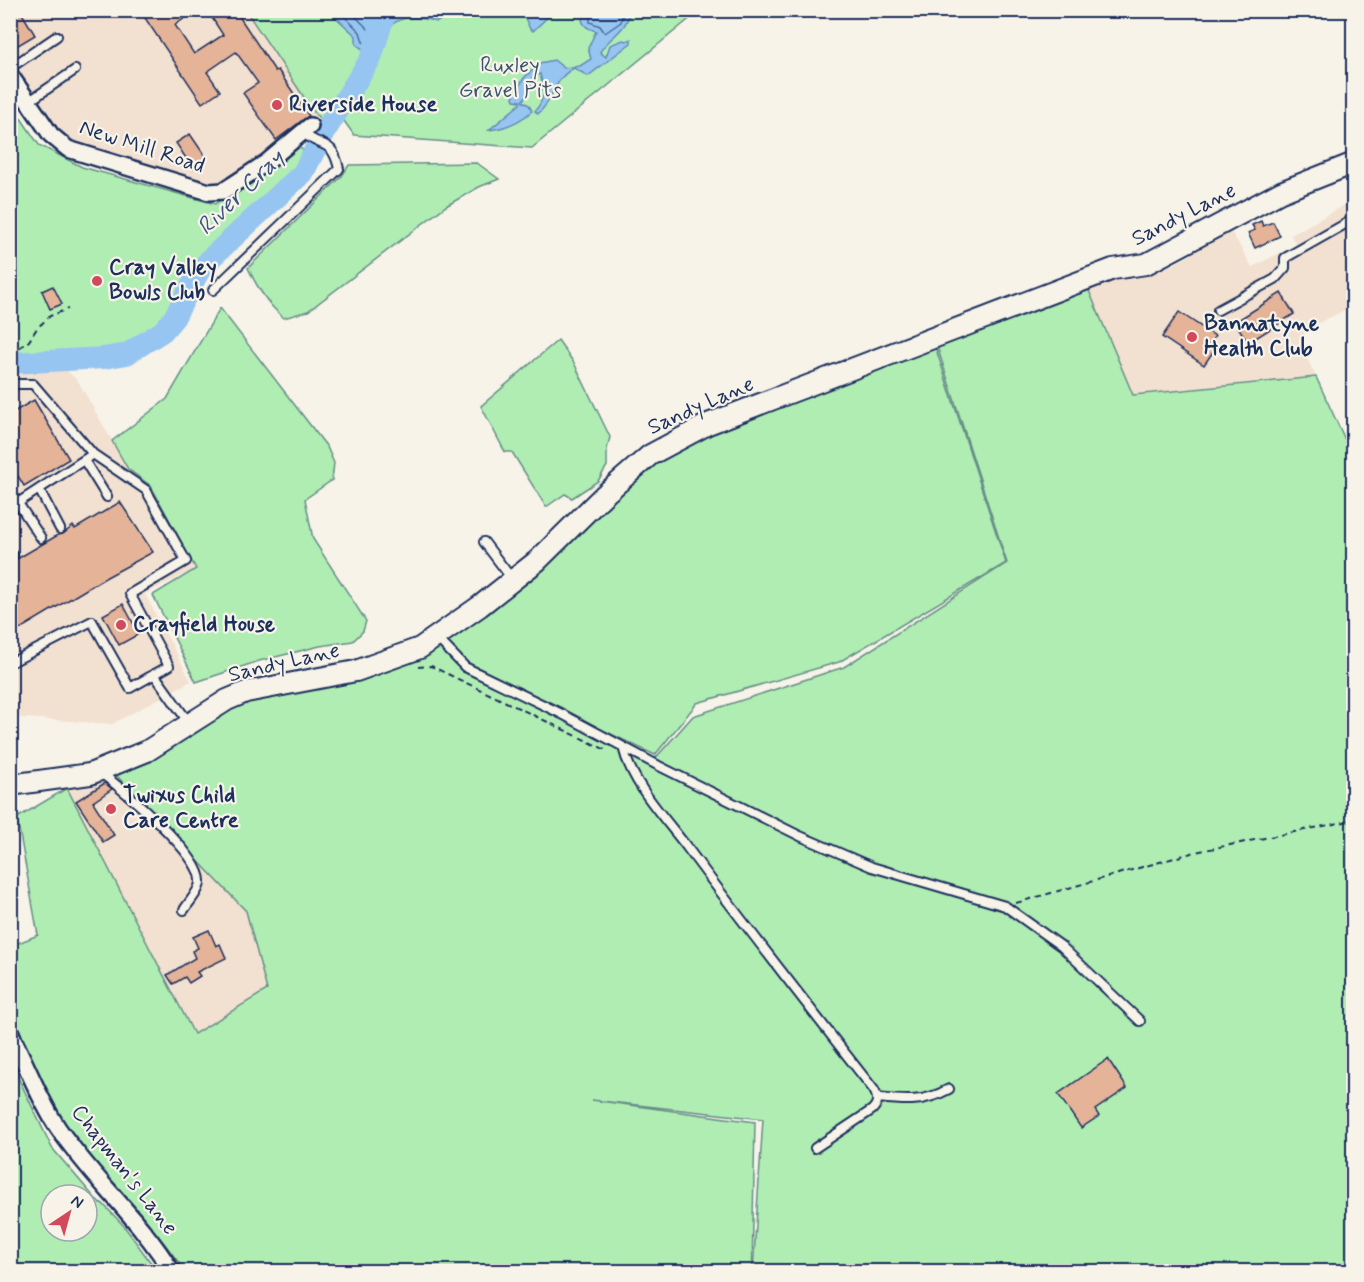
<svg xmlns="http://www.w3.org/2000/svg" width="1364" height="1282" viewBox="0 0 1364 1282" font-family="Mynerve,sans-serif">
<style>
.built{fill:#f2e0d0}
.green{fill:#b0edb3;stroke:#668e88;stroke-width:1.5;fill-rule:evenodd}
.water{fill:#96c5f1;stroke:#6589b6;stroke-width:1.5}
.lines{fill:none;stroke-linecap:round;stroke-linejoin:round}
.shore{stroke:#4c6b99;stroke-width:1.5}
.river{stroke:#96c5f1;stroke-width:22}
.building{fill:#e5b398;stroke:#1b2f5e;stroke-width:1.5}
.service-casing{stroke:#1b2f5e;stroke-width:12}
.minor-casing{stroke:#1b2f5e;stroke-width:20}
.tertiary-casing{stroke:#1b2f5e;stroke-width:24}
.path{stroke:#1b2f5e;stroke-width:2;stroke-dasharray:6 4.5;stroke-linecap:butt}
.service{stroke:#f7f3e8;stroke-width:8}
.minor{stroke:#f7f3e8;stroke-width:15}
.tertiary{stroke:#f7f3e8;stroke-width:20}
.poi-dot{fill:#d1495b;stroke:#f7f3e8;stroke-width:2}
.labels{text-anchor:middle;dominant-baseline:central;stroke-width:4.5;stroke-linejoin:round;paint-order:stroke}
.park-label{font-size:22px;fill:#39556f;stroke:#f7f3e8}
.poi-label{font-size:22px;font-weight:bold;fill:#1b2f5e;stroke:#f7f3e8;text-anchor:start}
.street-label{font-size:22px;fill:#1b2f5e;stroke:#f7f3e8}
.water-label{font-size:24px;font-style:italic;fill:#3a5483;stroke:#f7f3e8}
</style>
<rect width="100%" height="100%" fill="#f7f3e8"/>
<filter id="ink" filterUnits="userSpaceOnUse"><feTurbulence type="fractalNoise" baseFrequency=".0167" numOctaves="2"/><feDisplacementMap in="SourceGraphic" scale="12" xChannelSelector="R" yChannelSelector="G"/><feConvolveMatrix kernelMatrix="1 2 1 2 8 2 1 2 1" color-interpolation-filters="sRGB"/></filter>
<g filter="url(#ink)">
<!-- built -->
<path class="built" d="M 11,11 L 246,11 L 316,115 L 265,160 L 222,188 L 70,148 L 11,69 Z
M 1352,201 L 1353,306 L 1308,328 L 1299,342 L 1316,377 L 1133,395 L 1087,286 L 1173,265 L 1231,231 L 1252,267 L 1296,245 L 1291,235 Z
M 60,364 L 78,381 L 128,469 L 151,486 L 196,569 L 145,594 L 191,681 L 112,724 L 11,717 L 11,368 Z
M 115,774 L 246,911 L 268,990 L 194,1034 L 67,788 Z"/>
<!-- green -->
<path class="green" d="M 246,11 L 699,11 L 532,148 L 354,135 L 332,104 L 324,122 L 316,115 Z
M 10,102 L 39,145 L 82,167 L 215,204 L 296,144 L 309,156 L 300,169 L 208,257 L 192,276 L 171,316 L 150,336 L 131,346 L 11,358 Z
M 477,163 L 499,179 L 479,187 L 446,206 L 308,311 L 284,318 C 267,304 257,287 248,268 L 342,176 L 349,165 Z
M 1087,286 L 1133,395 L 1316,377 L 1353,457 L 1353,1271 L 753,1271 L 763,1119 L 592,1100 L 755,1122 L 752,1271 L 185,1271 L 164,1243 L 57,1126 L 11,1007 L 11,946 L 38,935 L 17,818 L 67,788 L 194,1034 L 267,990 L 246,911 L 115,774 L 228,701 L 437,642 L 464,670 L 651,763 L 693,716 L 844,667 L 1007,563 L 935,340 Z
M 220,308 L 327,447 L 334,463 L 332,480 L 305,499 L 313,539 L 366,621 L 363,631 L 353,641 L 320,646 L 259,661 L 196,682 L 153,595 L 196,569 L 151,486 L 128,469 L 112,441 L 167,399 Z
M 558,340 L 574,363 L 610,437 L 607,449 L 607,466 L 598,481 L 572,498 L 565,494 L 546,507 L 512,452 L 505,452 L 481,406 Z
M 933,340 L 1006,563 L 839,662 L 697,703 L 655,755 L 467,665 L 441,637 L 651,457 Z
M 10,1047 L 20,1071 L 16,1073 L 52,1148 L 100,1204 L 102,1203 L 124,1226 L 157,1271 L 11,1271 ZM 51,1195 L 87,1195 L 87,1231 L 51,1231 Z"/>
<!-- water -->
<path class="water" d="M 329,11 L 457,11 L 437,22 C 423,18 401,13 390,27 C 383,35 381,49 376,59 L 356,44 L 356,36 Z
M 518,11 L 518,10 L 554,11 L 533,31 L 530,29 L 525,18 L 520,16 Z
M 584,11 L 637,11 L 629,14 C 626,31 608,38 600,52 L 606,57 L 610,45 L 623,40 L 626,41 L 631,39 L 631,43 L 588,76 L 574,68 C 553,79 555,98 538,114 L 535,111 C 546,98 544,89 540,74 L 533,78 L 529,93 L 522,101 L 529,105 L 532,111 C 520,122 505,128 489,130 L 520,104 L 520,101 L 514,100 L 513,97 C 517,91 520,84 524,78 C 528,73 535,69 540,63 L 554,60 L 564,68 L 580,66 L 591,59 L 588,48 L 596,31 C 590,29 583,27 582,19 L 585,16 Z"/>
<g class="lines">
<!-- shore -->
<path class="shore" d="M 338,10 L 360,32 L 363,42 L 373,48 L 376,46 C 378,39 380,30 385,23 C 398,8 420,11 437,16 L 446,10
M 349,10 L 371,32 L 381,17 L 390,10
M 590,10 L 590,22 L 600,26 L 605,33 L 621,22 L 624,10"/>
<!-- river -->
<path class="river" d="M 10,363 L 104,358 L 127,354 L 163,331 L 174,318 L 198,273 L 212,257 L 303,173 L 322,136 L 371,58 L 384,16 L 381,10"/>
</g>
<!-- building -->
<path class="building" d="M 10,10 L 20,10 L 35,35 L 10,50 Z
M 156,10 L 197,10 L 175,25 L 194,54 L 223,35 L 207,10 L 235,10 L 275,71 L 278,70 L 309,116 L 304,119 L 276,140 L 243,93 L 258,83 L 236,52 L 207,72 L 220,91 L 202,103 L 145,18 Z
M 190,134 L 207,159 L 193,169 L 176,143 Z
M 1261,221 L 1263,226 L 1273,222 L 1280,236 L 1255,248 L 1248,233 L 1255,230 L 1252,225 Z
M 53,286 L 62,304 L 50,309 L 42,291 Z
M 1281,293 L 1294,314 L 1248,343 L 1235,322 Z
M 1179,312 L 1215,336 L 1209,345 L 1215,349 L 1204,365 L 1162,337 Z
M 34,400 L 69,459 L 24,486 L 10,463 L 10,414 Z
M 120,502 L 153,552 L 105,578 L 10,635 L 10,563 L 58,535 L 63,534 L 73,526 L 75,529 Z
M 123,604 L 139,634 L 119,645 L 103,615 Z
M 105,783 L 112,789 L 93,802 L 114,835 L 103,842 L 76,801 Z
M 209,930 L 216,946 L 220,944 L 226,958 L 197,972 L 200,976 L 189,983 L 185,977 L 173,984 L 167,975 L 195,958 L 192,951 L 198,948 L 193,937 Z
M 1108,1059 L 1127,1088 L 1095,1110 L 1099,1116 L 1081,1128 L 1058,1094 Z"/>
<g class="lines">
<!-- service casing -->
<g class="service-casing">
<path id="service" d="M 10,68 L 57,36
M 28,102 L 75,70
M 213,290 L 339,169 C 332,136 320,150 303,132
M 1218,310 L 1275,279 L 1285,268 L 1285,258 L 1354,219
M 10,384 L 33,384 L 93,454 L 10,508
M 84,460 L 107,497
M 39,489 L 60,529
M 10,491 L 41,538
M 484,542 L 512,579
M 10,551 L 13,555
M 437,638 L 465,667 L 562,714 L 659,766 L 800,836 L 872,867 L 1005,906 L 1061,946 L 1140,1021
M 10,663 L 92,621 L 130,688 L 169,666 L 130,594 L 186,561 L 146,490 L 93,454
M 154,674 L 189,723
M 623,747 C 632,785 666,819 689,850 C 749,931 812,1011 874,1090 C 879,1099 878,1104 872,1110 L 815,1148
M 100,772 C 122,789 202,855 200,882 C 200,890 189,902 184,910
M 878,1098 C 906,1101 923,1103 949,1089"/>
</g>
<!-- minor casing -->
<g class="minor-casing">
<path id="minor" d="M 10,75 L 51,135 L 68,149 L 209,192 L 223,191 L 237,182 L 267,162 L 310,126
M 10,1031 L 14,1041 C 28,1068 41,1103 58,1128 C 93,1179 140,1219 172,1272"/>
</g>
<!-- tertiary casing -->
<g class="tertiary-casing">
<path id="tertiary" d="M 10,785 L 90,774 L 147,751 L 227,700 L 246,692 L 356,671 L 420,648 L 480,606 L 537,561 L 604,495 L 650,455 L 708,424 L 1113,269 L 1146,264 L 1281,192 L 1354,163"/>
</g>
<!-- path -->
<path class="path" d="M 10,354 L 29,341 L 37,328 L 50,316 L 68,309
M 418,667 L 431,666 L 606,750
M 1016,903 L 1195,852 L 1354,820"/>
<!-- service -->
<use href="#service" class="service"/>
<!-- minor -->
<use href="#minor" class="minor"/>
<!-- tertiary -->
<use href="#tertiary" class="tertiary"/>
</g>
</g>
<!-- markers -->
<g class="poi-dot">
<circle cx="277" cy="105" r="6"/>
<circle cx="97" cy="281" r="6"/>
<circle cx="1192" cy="337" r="6"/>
<circle cx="121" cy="625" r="6"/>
<circle cx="111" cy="809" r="6"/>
</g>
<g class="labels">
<!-- park labels -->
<g class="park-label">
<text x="510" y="66">Ruxley<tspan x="510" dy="25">Gravel Pits</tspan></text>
</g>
<!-- poi labels -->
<g class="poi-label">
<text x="289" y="105">Riverside House</text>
<text x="109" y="268">Cray Valley<tspan x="109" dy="25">Bowls Club</tspan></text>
<text x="1204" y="324">Bannatyne<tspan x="1204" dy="25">Health Club</tspan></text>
<text x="133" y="625">Crayfield House</text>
<text x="123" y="796">Twixus Child<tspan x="123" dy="25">Care Centre</tspan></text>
</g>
<!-- street labels -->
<g class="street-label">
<text transform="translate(142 147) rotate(18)">New Mill Road</text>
<text transform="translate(1184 215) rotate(-27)">Sandy Lane</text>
<text transform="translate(701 406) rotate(-24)">Sandy Lane</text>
<text transform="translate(284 663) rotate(-13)">Sandy Lane</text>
<text transform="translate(124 1170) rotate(52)">Chapman's Lane</text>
</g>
<!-- water labels -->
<g class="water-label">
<text transform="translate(241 193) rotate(-44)">River Cray</text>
</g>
</g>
<!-- margin -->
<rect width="1364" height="1282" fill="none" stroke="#f7f3e8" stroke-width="36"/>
<rect x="18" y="18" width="1328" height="1246" fill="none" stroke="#1b2f5e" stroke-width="2" filter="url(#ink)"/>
<!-- north arrow -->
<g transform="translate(69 1213) rotate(36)"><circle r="28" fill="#f7f3e8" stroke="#9fa5b1" stroke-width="1.5"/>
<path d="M0-4.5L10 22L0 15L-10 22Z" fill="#d1495b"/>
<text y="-9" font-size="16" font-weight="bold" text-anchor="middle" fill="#1b2f5e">N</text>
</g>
</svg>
